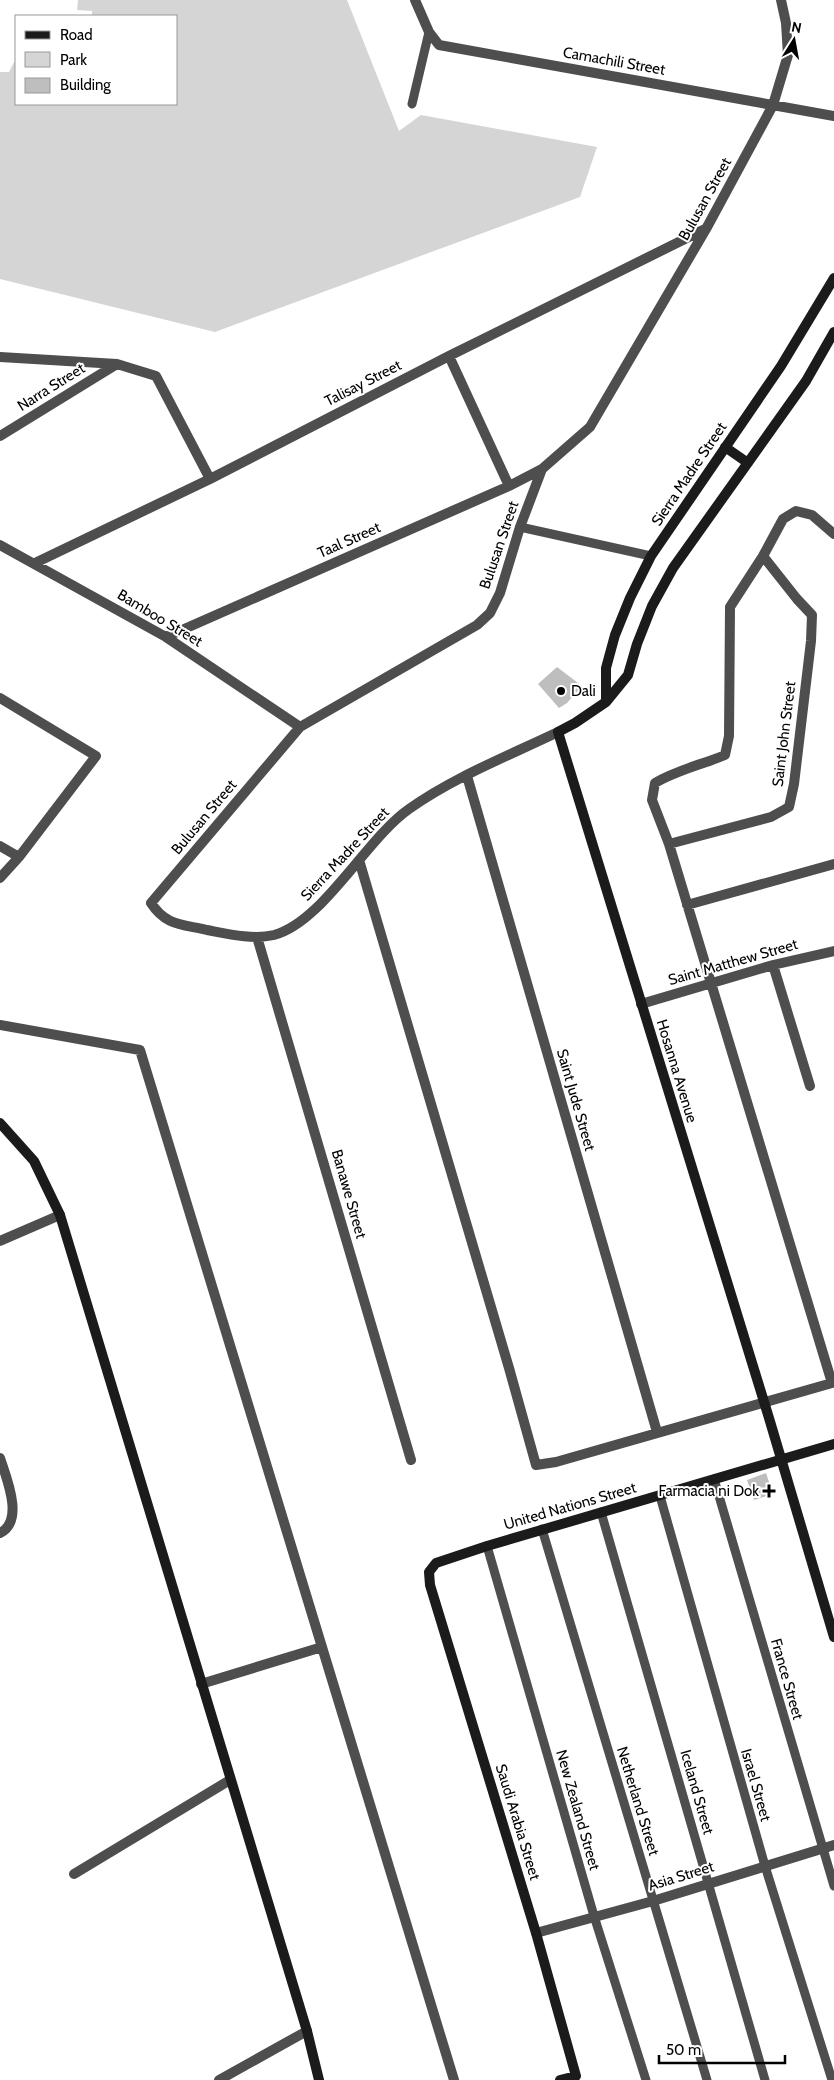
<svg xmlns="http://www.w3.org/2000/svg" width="834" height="2080" viewBox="0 0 834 2080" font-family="Cabin,sans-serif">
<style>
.green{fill:#d5d5d5}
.building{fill:#bebebe}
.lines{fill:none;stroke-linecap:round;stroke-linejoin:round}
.lane{stroke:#4e4e4e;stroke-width:9}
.street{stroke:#4e4e4e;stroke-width:10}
.secondary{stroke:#1b1b1b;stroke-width:10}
.poi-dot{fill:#000;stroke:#fff;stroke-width:2}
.labels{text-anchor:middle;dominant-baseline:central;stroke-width:4;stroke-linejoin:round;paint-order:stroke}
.street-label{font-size:15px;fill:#000;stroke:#fff}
.poi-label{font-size:15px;fill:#000;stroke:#fff;text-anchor:start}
</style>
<rect width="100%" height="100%" fill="#fff"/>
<!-- green -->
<path class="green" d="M 78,0 L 347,0 L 399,131 L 421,115 L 597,147 L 580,197 L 215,332 L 0,279 L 0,72 L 9,72 L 14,62 L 16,61 L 16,104 L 176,104 L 176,16 L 92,16 L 92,11 L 77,10 Z"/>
<!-- building -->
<path class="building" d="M 557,667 L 582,686 L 567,703 L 559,708 L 538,684 Z
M 766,1473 L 773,1494 L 754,1500 L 747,1480 Z"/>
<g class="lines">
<!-- lane -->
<path class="lane" d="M 412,104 L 429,32
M 520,527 L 651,556
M 714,1479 L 834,1886
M 660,1496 L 765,1866 L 832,2080
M 601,1512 L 765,2080
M 542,1529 L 707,2080
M 487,1546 L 594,1916 L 646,2080"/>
<!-- street -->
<path class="street" d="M 415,0 L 429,32 L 439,45 L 834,116
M 449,356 L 509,486
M 0,357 L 117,364 L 156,376 L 210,479
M 0,436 L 117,364
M 0,545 L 166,637 L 300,727
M 35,563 L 210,479 L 449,356 L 705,229
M 166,637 L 509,486 L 542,469
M 0,698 L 96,756 L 19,857 L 0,878
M 558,732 C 508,756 454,777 409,809 C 366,839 323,922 274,935 C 253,940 228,934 207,930 C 182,924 166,926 151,903 L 300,727 L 477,625 L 490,613 L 500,593 L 520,527 L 542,469 L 590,427 L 706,229 L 773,105 L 788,55 L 786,23 L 781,0
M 467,776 L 657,1432
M 669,844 L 771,817 L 789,807 L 794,784 L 811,641 L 812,615 L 797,599 L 763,556
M 0,846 L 19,857
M 359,860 L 509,1368 L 536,1465 L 556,1462 L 832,1383 L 669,844 L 652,800 L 655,783 C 677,770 701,765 725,755 L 729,736 L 730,607 L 763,556 L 783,519 L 796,511 L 812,515 L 834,534
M 687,905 L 834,864
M 257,937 L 411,1460
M 773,965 L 810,1086
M 641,1004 L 773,965 L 834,951
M 0,1025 L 140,1050 L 454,2080
M 0,1241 L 60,1215
M 0,1458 C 6,1477 25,1521 0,1533
M 201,1684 L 322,1647
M 74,1874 L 230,1780
M 536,1933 L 653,1901 L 834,1845
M 219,2080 L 307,2031"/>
<!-- secondary -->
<path class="secondary" d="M 834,332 L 806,381 L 673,568 L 652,606 L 637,644 L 628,675 L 606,702 L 575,723 L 558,732 L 769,1418 L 834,1637
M 725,447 L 748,463
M 606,702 L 606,668 L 615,635 L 630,598 L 651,556 L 781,366 L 834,278
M 0,1123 L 34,1161 L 60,1215 L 307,2031 L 319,2080
M 560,2080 L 576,2076 L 536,1933 L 430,1585 L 429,1572 L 436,1563 L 487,1546 L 834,1444"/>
</g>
<!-- markers -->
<g class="poi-dot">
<circle cx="561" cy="691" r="5"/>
<path d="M766.5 1483.5h5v5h5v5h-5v5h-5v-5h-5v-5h5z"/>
</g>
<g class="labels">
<!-- street labels -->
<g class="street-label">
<text transform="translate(614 61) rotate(10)">Camachili Street</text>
<text transform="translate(705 199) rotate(-61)">Bulusan Street</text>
<text transform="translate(363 383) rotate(-27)">Talisay Street</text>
<text transform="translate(51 387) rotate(-32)">Narra Street</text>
<text transform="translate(689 474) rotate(-56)">Sierra Madre Street</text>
<text transform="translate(349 540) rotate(-24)">Taal Street</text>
<text transform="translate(499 545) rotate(-71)">Bulusan Street</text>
<text transform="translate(160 618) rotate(31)">Bamboo Street</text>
<text transform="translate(784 734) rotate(-83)">Saint John Street</text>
<text transform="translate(204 817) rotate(-50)">Bulusan Street</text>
<text transform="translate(345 854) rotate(-47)">Sierra Madre Street</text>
<text transform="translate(733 962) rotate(-16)">Saint Matthew Street</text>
<text transform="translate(677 1071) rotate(73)">Hosanna Avenue</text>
<text transform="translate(576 1100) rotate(74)">Saint Jude Street</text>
<text transform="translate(349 1194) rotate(74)">Banawe Street</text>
<text transform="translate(570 1506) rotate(-16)">United Nations Street</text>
<text transform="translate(787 1679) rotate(74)">France Street</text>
<text transform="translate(756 1785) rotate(74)">Israel Street</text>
<text transform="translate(697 1792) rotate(74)">Iceland Street</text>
<text transform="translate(638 1801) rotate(73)">Netherland Street</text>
<text transform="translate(578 1810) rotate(74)">New Zealand Street</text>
<text transform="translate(518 1822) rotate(73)">Saudi Arabia Street</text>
<text transform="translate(681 1876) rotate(-17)">Asia Street</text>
</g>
<!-- poi labels -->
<g class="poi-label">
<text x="571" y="691">Dali</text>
<text x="759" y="1491" text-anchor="end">Farmacia ni Dok</text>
</g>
</g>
<!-- legend -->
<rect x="15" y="15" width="162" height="90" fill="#ffffff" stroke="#999999"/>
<rect x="25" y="31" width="25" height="8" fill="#1b1b1b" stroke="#999999"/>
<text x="60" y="40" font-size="15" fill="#000000">Road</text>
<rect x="25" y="52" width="25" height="15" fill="#d5d5d5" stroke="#999999"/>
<text x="60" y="65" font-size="15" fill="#000000">Park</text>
<rect x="25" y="78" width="25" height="15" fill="#bebebe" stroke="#999999"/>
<text x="60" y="90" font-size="15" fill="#000000">Building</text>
<!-- north arrow -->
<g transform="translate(794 40) rotate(11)" stroke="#ffffff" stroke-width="4" paint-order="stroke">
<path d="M0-4L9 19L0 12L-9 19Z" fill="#000000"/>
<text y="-8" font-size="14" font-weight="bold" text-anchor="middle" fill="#000000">N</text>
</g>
<!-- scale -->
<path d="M659 2055v8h126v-8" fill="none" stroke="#000000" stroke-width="2.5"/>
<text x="666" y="2055" font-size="15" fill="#000000" stroke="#ffffff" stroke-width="4" paint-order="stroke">50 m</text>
</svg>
